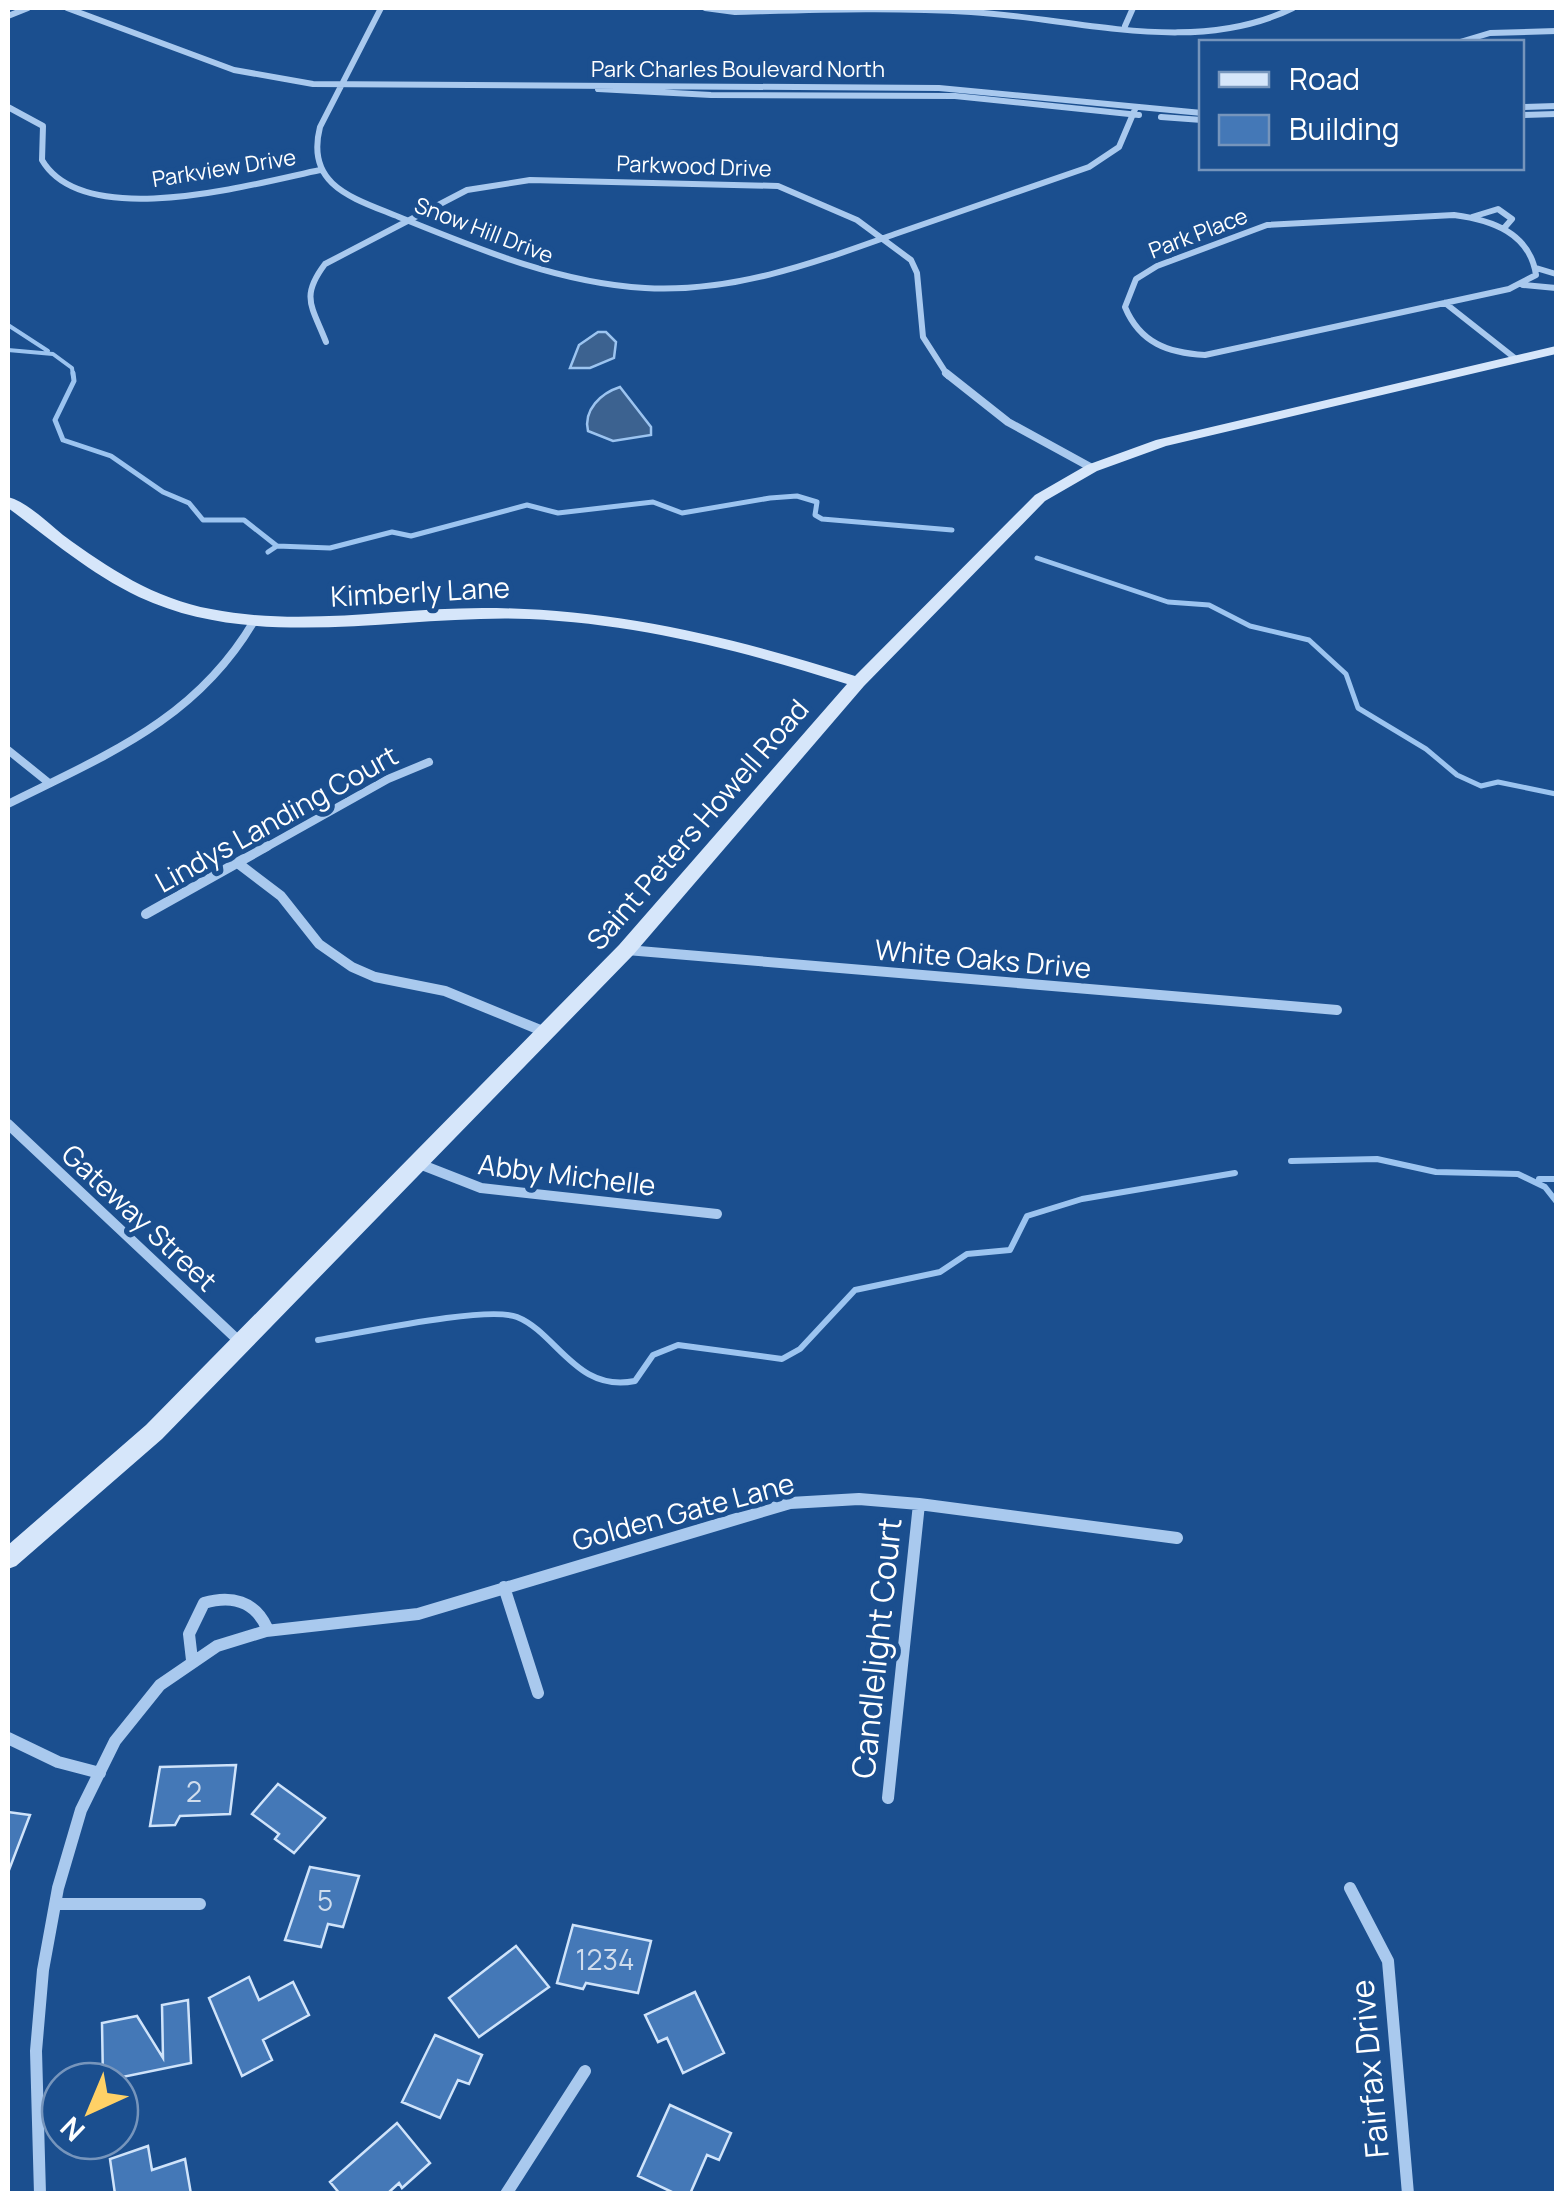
<svg xmlns="http://www.w3.org/2000/svg" width="1564" height="2201" viewBox="0 0 1564 2201" font-family="Manrope,sans-serif">
<style>
.water{fill:#3c6290;stroke:#9cc4f0;stroke-width:2.5}
.lines{fill:none;stroke-linecap:round;stroke-linejoin:round}
.stream-far2{stroke:#9cc4f0;stroke-width:4}
.stream-far1{stroke:#9cc4f0;stroke-width:5}
.stream{stroke:#9cc4f0;stroke-width:6}
.building{fill:#4478b7;stroke:#cfe3fa;stroke-width:2.5}
.street-far3{stroke:#a9c9ee;stroke-width:6}
.street-far2{stroke:#a9c9ee;stroke-width:8}
.street-far1{stroke:#a9c9ee;stroke-width:10}
.street{stroke:#a9c9ee;stroke-width:12}
.secondary{fill:#d6e6fa;fill-rule:evenodd}
.labels{text-anchor:middle;dominant-baseline:central;stroke-width:10;stroke-linejoin:round;paint-order:stroke}
.far-street-label{font-size:22px;fill:#fff;stroke:#1b4f8f}
.street-label{font-size:28px;fill:#fff;stroke:#1b4f8f}
.near-number-label{font-size:28px;fill:#d0dded}
.near-street-label{font-size:32px;fill:#fff;stroke:#1b4f8f}
</style>
<rect width="100%" height="100%" fill="#1b4f8f"/>
<!-- water -->
<path class="water" d="M 598,332 L 606,332 L 616,342 L 614,358 L 590,368 L 570,368 L 579,345 Z
M 620,387 L 651,427 L 651,435 L 613,441 L 588,431 C 583,410 601,393 620,387 Z"/>
<g class="lines">
<!-- stream-far2 -->
<path class="stream-far2" d="M 8,325 L 48,351
M 8,350 L 53,354 L 72,368 L 73,376"/>
<!-- stream-far1 -->
<path class="stream-far1" d="M 73,373 L 74,381 L 55,420 L 63,440 L 111,456 L 163,492 L 189,503 L 203,520 L 244,520 L 277,546 L 330,548 L 392,532 L 411,536 L 527,505 L 558,513 L 653,502 L 682,513 L 770,498 L 797,496 L 817,502 L 815,515 L 822,519 L 952,530
M 268,552 L 277,546
M 1037,558 L 1168,602 L 1209,605 L 1250,626 L 1309,640 L 1346,674 L 1358,708 L 1426,749 L 1457,775 L 1481,786 L 1498,782 L 1556,794"/>
<!-- stream -->
<path class="stream" d="M 1291,1161 L 1377,1159 L 1436,1172 L 1518,1174 L 1545,1187 L 1556,1201
M 1539,1179 L 1556,1179
M 318,1340 C 357,1334 486,1305 517,1317 C 557,1333 576,1393 635,1381 L 653,1355 L 678,1345 L 782,1359 L 800,1349 L 855,1290 L 940,1272 L 967,1254 L 1010,1250 L 1027,1216 L 1082,1199 L 1235,1173"/>
</g>
<!-- building -->
<path class="building" d="M 236,1765 L 230,1814 L 180,1816 L 175,1825 L 150,1826 L 160,1767 Z
M 278,1784 L 325,1818 L 294,1853 L 275,1839 L 279,1834 L 252,1814 Z
M 8,1812 L 30,1815 L 9,1870 L 8,1870 Z
M 310,1867 L 359,1876 L 343,1927 L 328,1924 L 321,1947 L 285,1940 Z
M 573,1925 L 651,1941 L 638,1993 L 586,1983 L 583,1989 L 557,1983 Z
M 516,1946 L 549,1987 L 479,2037 L 449,1998 Z
M 249,1977 L 259,2000 L 293,1982 L 309,2015 L 263,2040 L 272,2060 L 242,2076 L 209,1998 Z
M 695,1992 L 724,2053 L 683,2073 L 667,2038 L 658,2042 L 645,2015 Z
M 188,2000 L 191,2063 L 103,2081 L 102,2023 L 137,2016 L 163,2058 L 162,2005 Z
M 435,2035 L 482,2055 L 469,2084 L 458,2080 L 440,2118 L 402,2102 Z
M 670,2105 L 731,2133 L 719,2160 L 707,2155 L 690,2194 L 676,2194 L 638,2176 Z
M 397,2123 L 430,2163 L 402,2188 L 399,2183 L 387,2194 L 340,2194 L 330,2182 Z
M 148,2146 L 152,2170 L 185,2159 L 191,2194 L 115,2194 L 110,2159 Z"/>
<g class="lines">
<!-- street-far3 -->
<path class="street-far3" d="M 67,8 L 234,70 L 313,84 L 939,88 L 1202,113
M 381,8 L 320,127 C 305,186 353,198 399,217 C 478,249 559,283 645,288 C 733,293 814,263 895,234 C 960,212 1024,189 1089,167 L 1119,147 L 1136,107
M 705,8 L 735,12 C 813,10 892,7 971,12 C 1075,18 1194,57 1293,8
M 8,16 L 28,8
M 1125,26 L 1133,8
M 1460,42 L 1490,33 L 1556,31
M 598,89 L 711,95 L 955,96 L 1139,115
M 8,107 L 43,126 L 42,160 C 84,232 253,184 320,170
M 1522,107 L 1556,106
M 1522,115 L 1556,114
M 1161,117 L 1202,120
M 1454,215 C 1492,220 1530,233 1536,275 L 1509,289 L 1205,355 C 1168,353 1140,343 1125,307 L 1136,279 L 1157,266 L 1267,225 Z
M 1472,217 L 1498,209 L 1512,219 L 1505,227
M 1536,268 L 1556,274
M 1523,285 L 1556,288
M 1445,303 L 1516,359
M 326,342 C 312,306 300,297 325,264 L 467,190 L 530,180 L 778,186 L 857,220 L 911,260 L 917,273 L 923,337 L 948,376"/>
<!-- street-far2 -->
<path class="street-far2" d="M 946,373 L 1008,422 L 1092,468
M 8,750 L 49,783
M 8,804 C 106,755 196,720 254,621
M 263,849 L 388,779 L 429,762"/>
<!-- street-far1 -->
<path class="street-far1" d="M 239,864 L 281,896 L 319,944 L 352,967 L 375,977 L 445,991 L 545,1032
M 146,914 L 267,846
M 627,950 L 1337,1010
M 8,1124 L 241,1343
M 417,1163 L 481,1188 L 717,1214"/>
<!-- street -->
<path class="street" d="M 504,1587 L 538,1693
M 192,1660 L 189,1634 L 204,1603 C 231,1595 255,1601 267,1628
M 8,1738 L 58,1762 L 100,1773
M 888,1798 L 919,1504
M 1350,1888 L 1388,1961 L 1408,2194
M 55,1904 L 200,1904
M 40,2194 L 36,2051 L 43,1970 L 58,1888 L 81,1810 L 115,1741 L 160,1685 L 217,1646 L 266,1631 L 418,1614 L 790,1503 L 859,1499 L 919,1504 L 1177,1538
M 506,2194 L 585,2071"/>
<!-- secondary -->
<path class="secondary" d="M 1556,346 L 1556,354 L 1166,446 L 1097,471 L 1045,501 L 864,686 L 633,955 L 162,1439 L 16,1566 L 8,1569 L 8,1545 L 146,1425 L 619,945 L 847,684 C 744,651 638,624 529,619 C 402,614 259,653 139,597 C 91,574 50,539 8,508 L 8,497 C 27,502 47,522 63,535 C 108,568 155,599 211,609 C 301,627 393,608 483,608 C 610,608 734,637 855,676 L 1035,495 L 1087,465 L 1156,440 Z"/>
</g>
<g class="labels">
<!-- far-street labels -->
<g class="far-street-label">
<text x="738" y="69">Park Charles Boulevard North</text>
<text transform="translate(694 166) rotate(2)">Parkwood Drive</text>
<text transform="translate(224 168) rotate(-9)">Parkview Drive</text>
<text transform="translate(484 230) rotate(21)">Snow Hill Drive</text>
<text transform="translate(1198 233) rotate(-21)">Park Place</text>
</g>
<!-- street labels -->
<g class="street-label">
<text transform="translate(420 591) rotate(-3)">Kimberly Lane</text>
<text transform="translate(276 818) rotate(-29)">Lindys Landing Court</text>
<text transform="translate(697 824) rotate(-49)">Saint Peters Howell Road</text>
<text transform="translate(983 958) rotate(5)">White Oaks Drive</text>
<text transform="translate(567 1174) rotate(7)">Abby Michelle</text>
<text transform="translate(140 1217) rotate(43)">Gateway Street</text>
<text transform="translate(683 1511) rotate(-15)">Golden Gate Lane</text>
</g>
<!-- near-number labels -->
<g class="near-number-label">
<text x="194" y="1791">2</text>
<text x="325" y="1900">5</text>
<text x="605" y="1959">1234</text>
</g>
<!-- near-street labels -->
<g class="near-street-label">
<text transform="translate(876 1648) rotate(-84)">Candlelight Court</text>
<text transform="translate(1369 2069) rotate(-95)">Fairfax Drive</text>
</g>
</g>
<!-- border -->
<rect width="1564" height="2201" fill="none" stroke="#ffffff" stroke-width="20"/>
<!-- legend -->
<rect x="1199" y="40" width="325" height="130" fill="#1b4f8f" stroke="#7695bc" stroke-width="2.5"/>
<rect x="1219" y="72" width="50" height="15" fill="#d6e6fa" stroke="#7695bc" stroke-width="2.5"/>
<text x="1289" y="90" font-size="30" fill="#ffffff">Road</text>
<rect x="1219" y="115" width="50" height="30" fill="#4478b7" stroke="#7695bc" stroke-width="2.5"/>
<text x="1289" y="140" font-size="30" fill="#ffffff">Building</text>
<!-- north arrow -->
<g transform="translate(90 2111) rotate(224)"><circle r="48" fill="#1b4f8f" stroke="#7695bc" stroke-width="2.5"/>
<path d="M0-8L18 38L0 25L-18 38Z" fill="#ffd166"/>
<text y="-15" font-size="28" font-weight="bold" text-anchor="middle" fill="#ffffff">N</text>
</g>
</svg>
